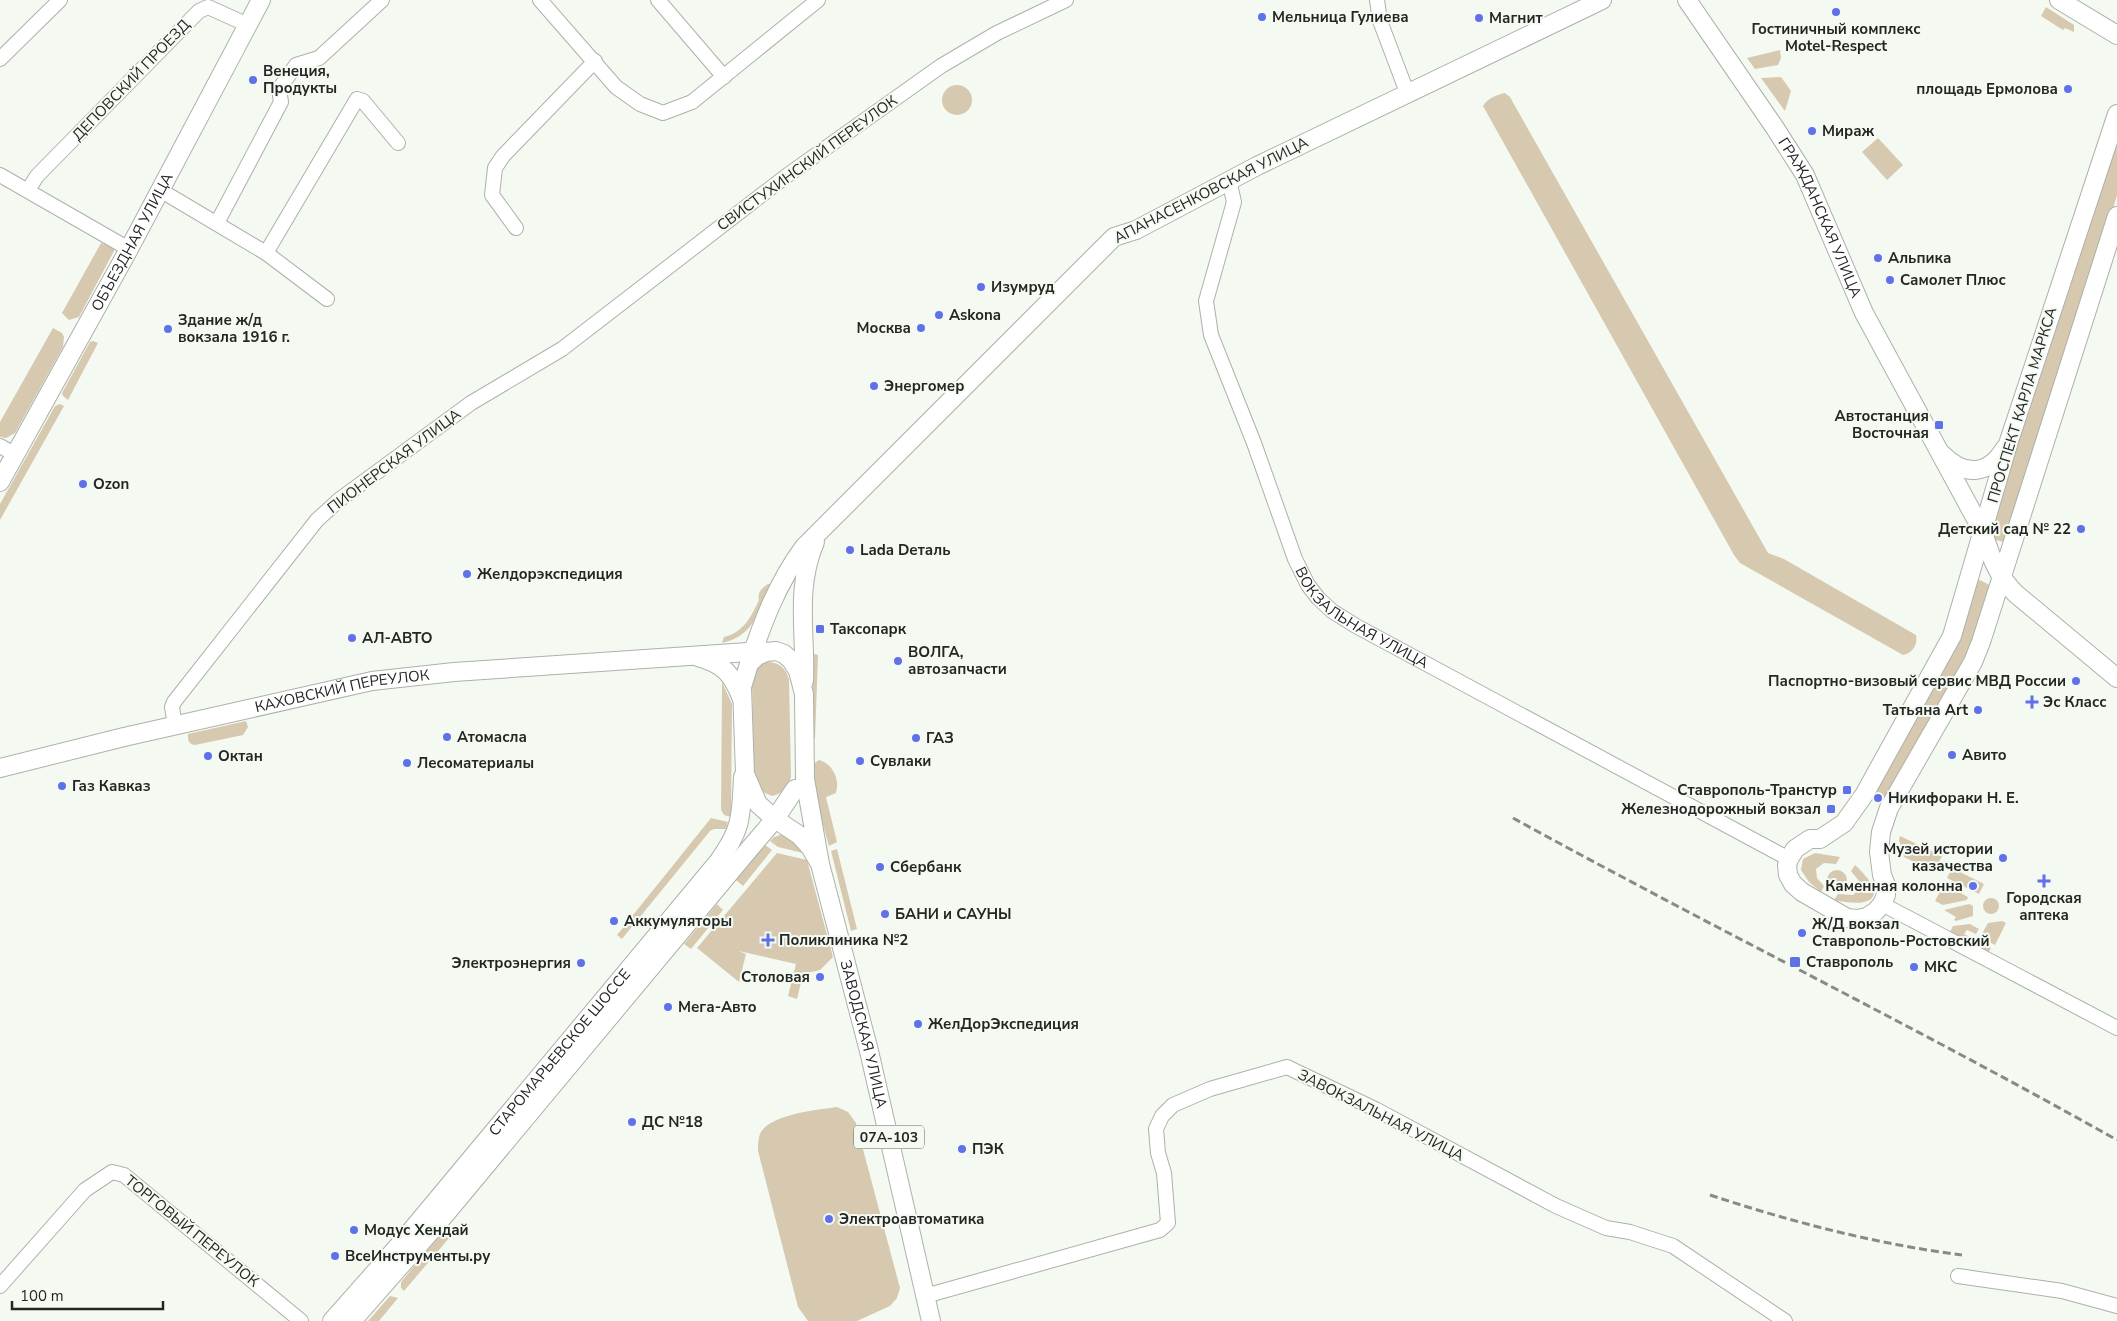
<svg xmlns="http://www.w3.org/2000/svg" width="2117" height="1321" viewBox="0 0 2117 1321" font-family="'Nunito Sans',sans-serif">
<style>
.green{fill:#d7c9af}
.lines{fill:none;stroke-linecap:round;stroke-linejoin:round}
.minor-casing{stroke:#acb1aa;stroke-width:16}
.major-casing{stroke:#acb1aa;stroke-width:20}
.minor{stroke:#fff;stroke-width:14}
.major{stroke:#fff;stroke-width:18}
.rail{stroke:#878b86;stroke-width:3;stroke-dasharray:8 4;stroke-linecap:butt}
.poi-dot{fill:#5f71e9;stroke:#f4faf2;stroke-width:2}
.labels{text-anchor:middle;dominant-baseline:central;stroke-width:4;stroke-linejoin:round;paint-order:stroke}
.shield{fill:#f4faf2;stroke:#626662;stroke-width:1}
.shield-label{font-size:14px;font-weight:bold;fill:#242624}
.poi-label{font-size:15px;font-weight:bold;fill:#242624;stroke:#f4faf2;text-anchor:start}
.street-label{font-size:15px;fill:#242624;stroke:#f4faf2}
</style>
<rect width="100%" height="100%" fill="#f4faf2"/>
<!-- green -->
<path class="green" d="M 2046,7 L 2074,25 L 2074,32 L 2065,28 L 2063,30 L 2041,16 Z
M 1780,50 L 1781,58 L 1778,65 L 1755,69 L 1747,58 Z
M 1781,77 L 1791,91 L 1785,111 L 1761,78 Z
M942 100a15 15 0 1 1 30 0a15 15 0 1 1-30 0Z
M 1505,93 L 1510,97 L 1515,106 L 1768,553 L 1784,559 L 1916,635 C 1918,644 1913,653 1903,655 L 1740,563 L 1734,555 L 1483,106 C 1488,98 1496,95 1505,93 Z
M 2117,132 L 2117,195 L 2094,275 L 2010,538 L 2003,542 L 1993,539 L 1990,533 Z
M 1878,138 L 1903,165 L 1887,180 L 1862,152 Z
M 101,243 L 114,248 L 114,251 L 79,317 L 69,320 L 62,313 Z
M 53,328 L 62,333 L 64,337 L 63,347 L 15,433 L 6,438 L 0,437 L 0,422 Z
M 93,341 L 98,343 L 68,400 L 63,396 L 62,393 L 90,342 Z
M 60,404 L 64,406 L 0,520 L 0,504 L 55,406 Z
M 1980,580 L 1993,587 L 1976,641 L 1888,800 L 1872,791 L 1975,581 Z
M 768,584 L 771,584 C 759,611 754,636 722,643 L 724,637 C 744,632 751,617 759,600 C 757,592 762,588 768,584 Z
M 814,654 L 818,655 L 815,739 L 811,738 Z
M 766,662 C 779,662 785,667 789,679 L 791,776 C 789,788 784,793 772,796 L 760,791 L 754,777 L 752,680 L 758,667 Z
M 722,682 L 732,704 L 731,817 L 724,815 L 721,810 Z
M 246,721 L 248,727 L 243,735 L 195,745 C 188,744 188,740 188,734 Z
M 819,760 C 833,764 840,779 836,793 L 826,797 L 837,842 L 829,846 L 813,790 L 813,764 Z
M 711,818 L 728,822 L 726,829 L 714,829 L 710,831 L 622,939 L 617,935 Z
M 783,834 L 788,835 L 807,854 L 778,847 L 770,841 L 774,837 Z
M 1900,836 L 1942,856 L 1934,872 L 1904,857 L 1899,840 Z
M 765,845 L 772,850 L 743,886 L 736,880 Z
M 837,849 L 857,929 L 851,931 L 831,851 Z
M 777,853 L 807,860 L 833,957 L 820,970 L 803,974 L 797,999 L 788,996 L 796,964 L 739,951 L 746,954 L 739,982 L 697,948 Z
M 1815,853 L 1840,857 L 1836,864 L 1824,863 L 1816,869 L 1817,878 L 1824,886 L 1821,892 L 1809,882 L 1801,870 L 1803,859 Z
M 1855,865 C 1889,896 1874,909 1834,900 L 1838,894 L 1853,895 L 1859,889 L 1859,881 L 1851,871 Z
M 1952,868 L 1984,884 L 1979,894 L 1947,878 Z
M1827 880a10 10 0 1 1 20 0a10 10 0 1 1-20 0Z
M 1944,884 L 1968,897 L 1967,900 L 1943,905 L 1935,901 Z
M1983 906a8 8 0 1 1 16 0a8 8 0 1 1-16 0Z
M 717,904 L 723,910 L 691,949 L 684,944 Z
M 1969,904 L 1973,906 L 1973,916 L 1956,921 L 1954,920 L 1956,917 L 1944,910 Z
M 2002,921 L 2006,923 L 1995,945 L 1980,937 L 1988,923 Z
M 1970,924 L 1979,929 L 1976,934 L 1967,930 L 1964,934 L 1991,948 L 1988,954 L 1950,932 L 1953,926 Z
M 837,1107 L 848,1112 L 856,1123 L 900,1288 L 897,1298 L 890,1306 L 857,1321 L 808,1321 L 798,1307 L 758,1151 C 758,1145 758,1137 761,1132 C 772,1114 817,1110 837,1107 Z
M 443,1231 L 450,1237 L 404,1291 L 401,1288 L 401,1282 Z
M 390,1296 L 398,1298 L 379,1321 L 368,1321 Z"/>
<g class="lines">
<!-- minor casing -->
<g class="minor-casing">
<g id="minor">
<path d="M 540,0 L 616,87 L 640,104 L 663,113 L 692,102 L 818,0"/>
<path d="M 658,0 L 724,77"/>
<path d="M 1377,0 L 1380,21 L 1408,95"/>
<path d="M 0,59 L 60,0"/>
<path d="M 0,175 L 129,249"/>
<path id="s1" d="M 1229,180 L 1234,202 L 1206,301 L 1211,335 L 1254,443 L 1295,559 L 1308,585 L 1318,598 L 1332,611 L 1356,626 L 1789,859"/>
<path d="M 28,190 L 37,176 L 199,11 L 208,7 L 248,25"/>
<path d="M 160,190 L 266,253 L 327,299"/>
<path d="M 217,223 L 281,102 L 279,89 L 296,65 L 319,58 L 382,0"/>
<path d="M 516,228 L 492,195 L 495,168 L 503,156 L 595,61"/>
<path d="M 266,253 L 357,99 L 363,101 L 398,143"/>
<path d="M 0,446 L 16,455"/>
<path d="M 175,726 L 172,707 L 174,702 L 317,520 L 339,500 L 471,403 L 562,349 L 785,177 L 941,66 L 997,33 L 1066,0"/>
<path d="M 1882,904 L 2117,1028"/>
<path d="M 1958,1276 L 2062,1291 L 2117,1306"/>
<path d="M 0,1286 L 85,1190 L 112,1172 L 124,1175 L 301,1321"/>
<path d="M 925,1296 L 1160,1230 L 1168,1223 L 1164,1173 L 1158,1153 L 1156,1129 L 1162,1116 L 1173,1105 L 1210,1089 L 1287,1067 L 1375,1109 L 1556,1206 L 1606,1228 L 1630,1232 L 1673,1246 L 1785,1321"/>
</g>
</g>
<!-- major casing -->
<g class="major-casing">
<g id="major">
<path id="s2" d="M 1687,0 L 1775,128 L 1805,175 L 1864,313 L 1983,532 C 1990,555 1998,577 2016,594 L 2117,678"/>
<path d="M 2059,0 L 2117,35"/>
<path d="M 2117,114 L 2009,441 L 1952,636 L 1864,795 L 1844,823 L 1820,839 L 1810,839 L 1795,849 L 1789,859 L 1787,865 L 1788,875 L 1793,884 L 1802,892 L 1847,918 L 1857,919 L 1867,917 L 1876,911 L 1882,904 L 1886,895 L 1886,885 L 1882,875 L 1879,852 L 1881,832 L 1889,808 L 1973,662 L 1981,642 L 2117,216"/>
<path d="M 1943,455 C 1965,477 1989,475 2005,448"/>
<path id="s3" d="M 0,482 L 129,249 L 261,0"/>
<path d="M 698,657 C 724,664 732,674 742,699"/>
<path d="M 749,664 C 762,623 778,582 804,547 L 1114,237 L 1136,230 L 1257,166 L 1602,0"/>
<path d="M 804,681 C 806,632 795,589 815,542"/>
<path id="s4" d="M 0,768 L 124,737 L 372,681 L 454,672 L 763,651"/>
<path id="s5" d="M 820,864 L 810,847 L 799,835 L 775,819 L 758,804 L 745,774 L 742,687 L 749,664 L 757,656 L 766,652 L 776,651 L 784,654 L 791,660 L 798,671 L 804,694 L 805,779 L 820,864 L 869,1051 L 931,1321"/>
<path id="s6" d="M 332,1321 L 401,1243 L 718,862 C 742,829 741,817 743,777"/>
<path d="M 352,1321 L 438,1223 L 751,847 L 775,819 L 795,789"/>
</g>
</g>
<!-- minor -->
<use href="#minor" class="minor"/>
<!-- major -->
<use href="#major" class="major"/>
<!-- rail -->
<path class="rail" d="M 1513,818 C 1713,928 1918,1028 2117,1140
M 1710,1195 C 1792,1222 1876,1244 1962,1255"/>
</g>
<!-- markers -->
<g class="poi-dot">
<circle cx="1836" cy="12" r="5"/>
<circle cx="1262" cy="17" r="5"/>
<circle cx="1479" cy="18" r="5"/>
<circle cx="253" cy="80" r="5"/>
<circle cx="2068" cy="89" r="5"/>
<circle cx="1812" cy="131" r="5"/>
<circle cx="1878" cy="258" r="5"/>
<circle cx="1890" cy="280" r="5"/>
<circle cx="981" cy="287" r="5"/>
<circle cx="939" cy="315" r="5"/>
<circle cx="921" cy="328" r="5"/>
<circle cx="168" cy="329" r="5"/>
<circle cx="874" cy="386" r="5"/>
<rect x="1934" y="420" width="10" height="10" rx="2.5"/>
<circle cx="83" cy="484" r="5"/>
<circle cx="2081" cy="529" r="5"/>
<circle cx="850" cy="550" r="5"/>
<circle cx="467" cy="574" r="5"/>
<rect x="815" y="624" width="10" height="10" rx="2.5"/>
<circle cx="352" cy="638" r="5"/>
<circle cx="898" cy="661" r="5"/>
<circle cx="2076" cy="681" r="5"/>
<path d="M2029.5 694.5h5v5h5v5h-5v5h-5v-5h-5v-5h5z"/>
<circle cx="1978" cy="710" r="5"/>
<circle cx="447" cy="737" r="5"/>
<circle cx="916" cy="738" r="5"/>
<circle cx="1952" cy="755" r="5"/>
<circle cx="208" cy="756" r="5"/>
<circle cx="860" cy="761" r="5"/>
<circle cx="407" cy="763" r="5"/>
<circle cx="62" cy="786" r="5"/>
<rect x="1842" y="785" width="10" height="10" rx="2.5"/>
<circle cx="1878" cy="798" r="5"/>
<rect x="1826" y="804" width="10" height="10" rx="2.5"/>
<circle cx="2003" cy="858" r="5"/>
<circle cx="880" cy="867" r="5"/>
<path d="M2041.5 873.5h5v5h5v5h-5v5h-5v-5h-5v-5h5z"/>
<circle cx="1973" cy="886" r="5"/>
<circle cx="885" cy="914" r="5"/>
<circle cx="614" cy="921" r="5"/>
<circle cx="1802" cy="933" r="5"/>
<path d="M765.5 932.5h5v5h5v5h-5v5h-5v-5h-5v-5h5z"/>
<rect x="1789" y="956" width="12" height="12" rx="2.5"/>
<circle cx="581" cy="963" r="5"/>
<circle cx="1914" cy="967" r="5"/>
<circle cx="820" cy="977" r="5"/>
<circle cx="668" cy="1007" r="5"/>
<circle cx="918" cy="1024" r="5"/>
<circle cx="632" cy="1122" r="5"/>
<circle cx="962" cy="1149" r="5"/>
<circle cx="829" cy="1219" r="5"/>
<circle cx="354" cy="1230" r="5"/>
<circle cx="335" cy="1256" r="5"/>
</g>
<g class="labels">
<!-- shield labels -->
<rect class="shield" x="854" y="1125.5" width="70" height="23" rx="4"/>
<g class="shield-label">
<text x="889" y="1137">07А-103</text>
</g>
<!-- poi labels -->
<g class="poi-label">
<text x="1272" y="17">Мельница Гулиева</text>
<text x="1489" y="18">Магнит</text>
<text x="1836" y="29" text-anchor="middle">Гостиничный комплекс<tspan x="1836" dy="17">Motel-Respect</tspan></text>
<text x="263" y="71">Венеция,<tspan x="263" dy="17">Продукты</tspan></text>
<text x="2058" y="89" text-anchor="end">площадь Ермолова</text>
<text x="1822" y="131">Мираж</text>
<text x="1888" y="258">Альпика</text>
<text x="1900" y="280">Самолет Плюс</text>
<text x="991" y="287">Изумруд</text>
<text x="949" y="315">Askona</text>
<text x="178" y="320">Здание ж/д<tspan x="178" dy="17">вокзала 1916 г.</tspan></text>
<text x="911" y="328" text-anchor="end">Москва</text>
<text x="884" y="386">Энергомер</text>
<text x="1929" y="416" text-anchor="end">Автостанция<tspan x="1929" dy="17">Восточная</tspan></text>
<text x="93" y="484">Ozon</text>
<text x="2071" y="529" text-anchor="end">Детский сад № 22</text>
<text x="860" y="550">Lada Dеталь</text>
<text x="477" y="574">Желдорэкспедиция</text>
<text x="830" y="629">Таксопарк</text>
<text x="362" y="638">АЛ-АВТО</text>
<text x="908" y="652">ВОЛГА,<tspan x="908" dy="17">автозапчасти</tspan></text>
<text x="2066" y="681" text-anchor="end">Паспортно-визовый сервис МВД России</text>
<text x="2043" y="702">Эс Класс</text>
<text x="1968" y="710" text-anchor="end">Татьяна Art</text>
<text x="457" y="737">Атомасла</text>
<text x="926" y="738">ГАЗ</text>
<text x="1962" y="755">Авито</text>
<text x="218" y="756">Октан</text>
<text x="870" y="761">Сувлаки</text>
<text x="417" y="763">Лесоматериалы</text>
<text x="72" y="786">Газ Кавказ</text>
<text x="1837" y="790" text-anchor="end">Ставрополь-Транстур</text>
<text x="1888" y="798">Никифораки Н. Е.</text>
<text x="1821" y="809" text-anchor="end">Железнодорожный вокзал</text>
<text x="1993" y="849" text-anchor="end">Музей истории<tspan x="1993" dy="17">казачества</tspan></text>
<text x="890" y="867">Сбербанк</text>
<text x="1963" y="886" text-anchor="end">Каменная колонна</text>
<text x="2044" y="898" text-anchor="middle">Городская<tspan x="2044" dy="17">аптека</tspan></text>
<text x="895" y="914">БАНИ и САУНЫ</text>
<text x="624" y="921">Аккумуляторы</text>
<text x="1812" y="924">Ж/Д вокзал<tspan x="1812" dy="17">Ставрополь-Ростовский</tspan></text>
<text x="779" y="940">Поликлиника №2</text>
<text x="1806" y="962">Ставрополь</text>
<text x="571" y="963" text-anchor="end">Электроэнергия</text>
<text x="1924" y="967">МКС</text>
<text x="810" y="977" text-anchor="end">Столовая</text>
<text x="678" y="1007">Мега-Авто</text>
<text x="928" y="1024">ЖелДорЭкспедиция</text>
<text x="642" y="1122">ДС №18</text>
<text x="972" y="1149">ПЭК</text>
<text x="839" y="1219">Электроавтоматика</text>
<text x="364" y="1230">Модус Хендай</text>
<text x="345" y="1256">ВсеИнструменты.ру</text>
</g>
<!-- street labels -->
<g class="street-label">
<text transform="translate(131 80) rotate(-46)">ДЕПОВСКИЙ ПРОЕЗД</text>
<text transform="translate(807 163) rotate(-36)">СВИСТУХИНСКИЙ ПЕРЕУЛОК</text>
<text transform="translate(1211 190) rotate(-27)">АПАНАСЕНКОВСКАЯ УЛИЦА</text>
<text stroke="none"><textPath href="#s2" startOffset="256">ГРАЖДАНСКАЯ УЛИЦА</textPath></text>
<text stroke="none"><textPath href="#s3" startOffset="274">ОБЪЕЗДНАЯ УЛИЦА</textPath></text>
<text transform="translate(2022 405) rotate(-73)">ПРОСПЕКТ КАРЛА МАРКСА</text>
<text transform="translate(394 461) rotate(-37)">ПИОНЕРСКАЯ УЛИЦА</text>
<text stroke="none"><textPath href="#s1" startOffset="491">ВОКЗАЛЬНАЯ УЛИЦА</textPath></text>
<text stroke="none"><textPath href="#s4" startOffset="351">КАХОВСКИЙ ПЕРЕУЛОК</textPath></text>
<text stroke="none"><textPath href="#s5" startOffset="664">ЗАВОДСКАЯ УЛИЦА</textPath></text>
<text stroke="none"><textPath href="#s6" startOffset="352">СТАРОМАРЬЕВСКОЕ ШОССЕ</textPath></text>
<text transform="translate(1381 1115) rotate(27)">ЗАВОКЗАЛЬНАЯ УЛИЦА</text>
<text transform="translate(192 1231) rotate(39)">ТОРГОВЫЙ ПЕРЕУЛОК</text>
</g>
</g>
<!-- scale -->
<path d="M12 1301v8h151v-8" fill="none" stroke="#242624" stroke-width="2.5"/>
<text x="20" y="1301" font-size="15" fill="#242624" stroke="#f4faf2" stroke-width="4" paint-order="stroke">100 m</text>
</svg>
